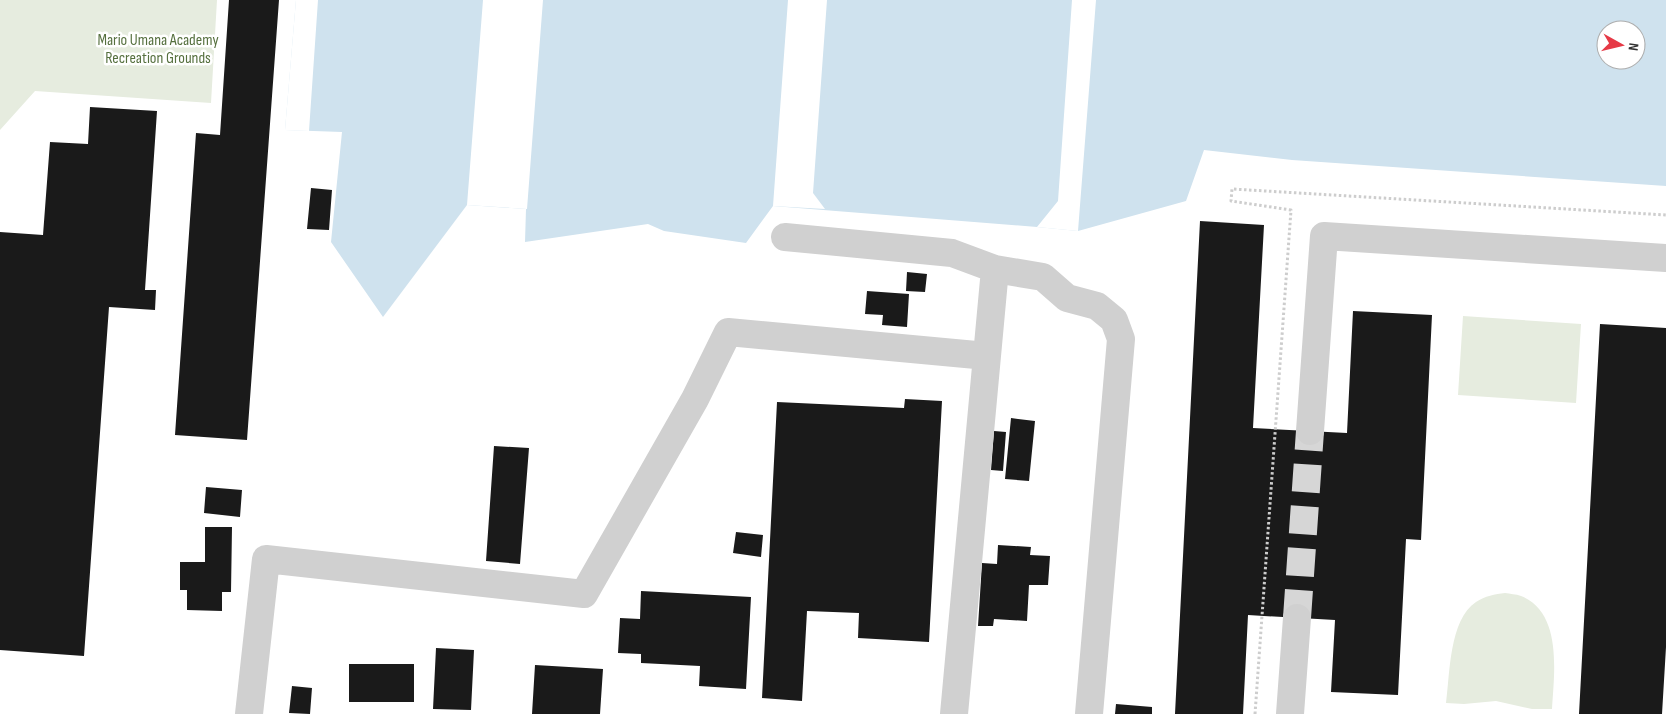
<svg xmlns="http://www.w3.org/2000/svg" width="1666" height="714" viewBox="0 0 1666 714" font-family="'Sofia Sans Condensed',sans-serif">
<style>
.green{fill:#e6ecdf}
.water{fill:#cfe2ee;fill-rule:evenodd}
.pier{fill:#fff}
.building{fill:#1a1a1a}
.lines{fill:none;stroke-linecap:round;stroke-linejoin:round}
.minor-tunnel{stroke:#d6d6d6;stroke-width:28;stroke-dasharray:28 14;stroke-linecap:butt}
.path{stroke:#cdcdcd;stroke-width:3;stroke-dasharray:2.5 2.5;stroke-linecap:butt}
.minor{stroke:#d0d0d0;stroke-width:28}
.labels{text-anchor:middle;dominant-baseline:central;stroke-width:5;stroke-linejoin:round;paint-order:stroke}
.park-label{font-size:16px;fill:#56703f;stroke:#fff}
</style>
<rect width="100%" height="100%" fill="#fff"/>
<!-- green -->
<path class="green" d="M 0,0 L 217,0 L 211,103 L 35,91 L 0,130 Z
M 1463,316 L 1581,324 L 1576,403 L 1458,395 Z
M 1505,593 C 1510,594 1516,594 1521,596 C 1563,613 1554,674 1552,709 L 1532,709 L 1496,701 L 1464,704 L 1446,703 C 1450,674 1449,620 1476,602 C 1485,596 1495,594 1505,593 Z"/>
<!-- water -->
<path class="water" d="M 296,0 L 1666,0 L 1666,186 L 1292,160 L 1204,150 L 1186,201 L 1078,231 L 1037,227 L 773,206 L 746,243 L 664,231 L 648,224 L 525,242 L 526,209 L 467,205 L 383,317 L 331,242 L 342,132 L 285,130 ZM 1606,30 L 1636,30 L 1636,60 L 1606,60 Z"/>
<!-- pier -->
<path class="pier" d="M 296,0 L 318,0 L 309,131 L 285,130 Z
M 483,0 L 543,0 L 527,209 L 467,205 Z
M 788,0 L 827,0 L 813,193 L 825,209 L 773,206 Z
M 1072,0 L 1096,0 L 1078,231 L 1037,227 L 1058,201 Z"/>
<!-- building -->
<path class="building" d="M 229,0 L 279,0 L 247,440 L 175,435 L 196,133 L 220,135 Z
M 90,107 L 157,111 L 145,290 L 156,290 L 155,310 L 109,307 L 84,656 L 0,650 L 0,232 L 43,235 L 50,142 L 88,144 Z
M 311,188 L 332,190 L 329,230 L 307,229 Z
M 1200,221 L 1264,225 L 1253,428 L 1347,433 L 1353,311 L 1432,315 L 1421,540 L 1406,539 L 1398,695 L 1331,692 L 1335,620 L 1248,615 L 1243,714 L 1175,714 Z
M 907,272 L 927,274 L 925,292 L 906,291 Z
M 867,291 L 909,294 L 907,327 L 882,325 L 883,315 L 865,314 Z
M 1600,324 L 1666,328 L 1666,647 L 1662,714 L 1579,714 Z
M 905,399 L 942,401 L 929,642 L 858,638 L 859,613 L 807,611 L 802,701 L 762,698 L 777,402 L 904,408 Z
M 1011,418 L 1035,421 L 1029,481 L 1005,479 Z
M 994,431 L 1006,432 L 1003,471 L 991,470 Z
M 494,446 L 529,448 L 520,564 L 486,561 Z
M 206,487 L 242,490 L 240,517 L 204,513 Z
M 205,527 L 232,527 L 231,592 L 222,592 L 222,611 L 187,610 L 187,590 L 180,590 L 180,562 L 205,562 Z
M 736,532 L 763,535 L 761,557 L 733,553 Z
M 998,545 L 1031,547 L 1030,555 L 1050,556 L 1048,585 L 1029,585 L 1027,621 L 994,619 L 993,626 L 978,626 L 982,563 L 997,564 Z
M 641,591 L 751,597 L 746,689 L 699,686 L 700,666 L 641,663 L 641,654 L 618,653 L 620,618 L 640,619 Z
M 436,648 L 474,650 L 471,710 L 433,709 Z
M 349,664 L 414,664 L 414,702 L 349,702 Z
M 535,665 L 603,669 L 600,714 L 532,714 Z
M 292,686 L 312,688 L 310,714 L 289,713 Z
M 1116,704 L 1152,707 L 1152,714 L 1115,714 Z"/>
<g class="lines">
<!-- minor-tunnel -->
<path class="minor-tunnel" d="M 1297,618 L 1310,431"/>
<!-- path -->
<path class="path" d="M 1255,714 L 1291,210 L 1231,201 L 1232,189 L 1666,215"/>
<!-- minor -->
<path class="minor" d="M 785,237 L 952,253 L 995,269
M 1310,431 L 1324,236 L 1666,258
M 249,714 L 266,559 L 584,594 L 695,399 L 728,332 L 987,356
M 954,714 L 995,269 L 1043,277 L 1067,298 L 1097,306 L 1114,320 L 1121,339 L 1089,714
M 1290,714 L 1297,618"/>
</g>
<g class="labels">
<!-- park labels -->
<g class="park-label">
<text x="158" y="40">Mario Umana Academy<tspan x="158" dy="18">Recreation Grounds</tspan></text>
</g>
</g>
<!-- north arrow -->
<g transform="translate(1621 45) rotate(98)"><circle r="24" fill="#ffffff" stroke="#adadad"/>
<path d="M0-4L9 19L0 12L-9 19Z" fill="#e63946"/>
<text y="-8" font-size="14" font-weight="bold" text-anchor="middle" fill="#333333">N</text>
</g>
</svg>
